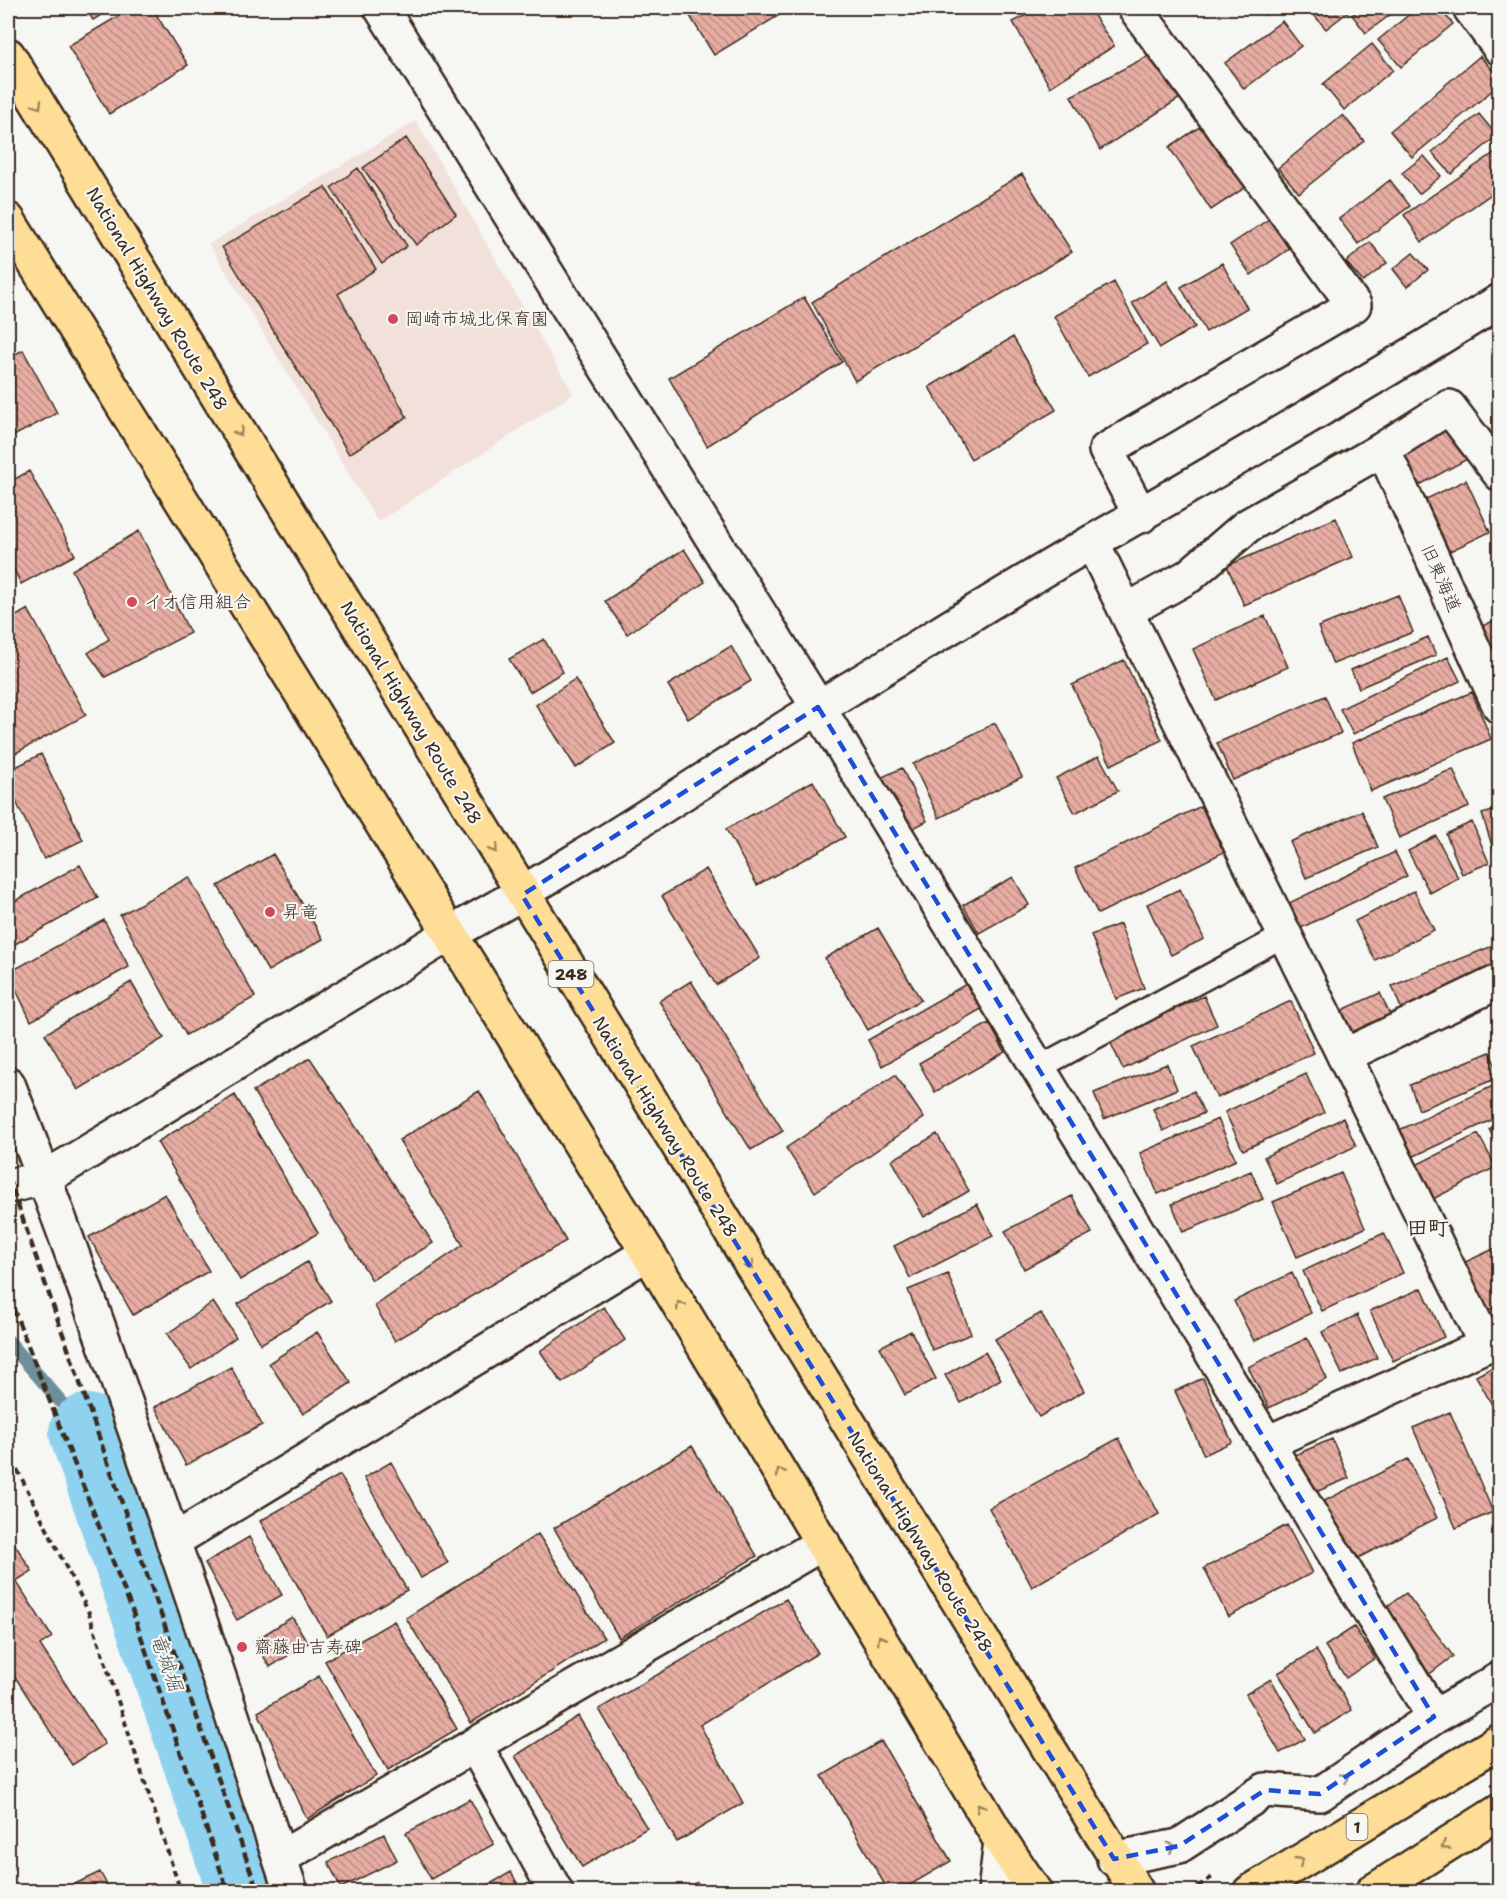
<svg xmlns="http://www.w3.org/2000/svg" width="1507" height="1899" viewBox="0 0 1507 1899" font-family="'Shantell Sans','Klee One',sans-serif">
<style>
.built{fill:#f2e0da}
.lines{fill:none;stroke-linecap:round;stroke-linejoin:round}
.stream{stroke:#6d8f9c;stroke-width:14}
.river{stroke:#8fd2f0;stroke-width:76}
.building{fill:url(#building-back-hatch);stroke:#3b2a1e;stroke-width:1.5}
.lane-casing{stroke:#3b2a1e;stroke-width:27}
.street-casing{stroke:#3b2a1e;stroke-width:38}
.secondary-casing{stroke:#3b2a1e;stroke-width:38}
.highway-casing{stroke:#3b2a1e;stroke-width:38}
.path{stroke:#3b2a1e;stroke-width:4;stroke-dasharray:6 4.5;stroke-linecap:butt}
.lane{stroke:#f6f6f2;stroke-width:22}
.street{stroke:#f6f6f2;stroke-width:33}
.secondary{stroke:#f6f6f2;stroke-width:33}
.highway{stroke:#fedd96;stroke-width:33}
.rail{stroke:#3b2a1e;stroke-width:4.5;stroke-dasharray:9 4.5;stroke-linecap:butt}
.oneway{stroke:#9c845a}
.oneway2{stroke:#989088}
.marked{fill:none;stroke:#1d4ed8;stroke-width:4.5;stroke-dasharray:12 8;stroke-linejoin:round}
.poi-dot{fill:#d1495b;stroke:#f6f6f2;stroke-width:2}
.labels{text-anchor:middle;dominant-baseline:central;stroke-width:4.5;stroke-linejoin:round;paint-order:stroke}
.shield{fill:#f6f6f2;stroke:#73675e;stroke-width:1.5}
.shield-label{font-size:16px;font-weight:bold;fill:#3b2a1e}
.street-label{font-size:18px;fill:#3b2a1e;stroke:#f6f6f2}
.poi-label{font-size:18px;fill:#3b2a1e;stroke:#f6f6f2;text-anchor:start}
.water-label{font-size:20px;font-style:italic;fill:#505452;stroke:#f6f6f2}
.quarter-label{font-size:21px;font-weight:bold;fill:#3b2a1e;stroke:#f6f6f2}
</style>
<defs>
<pattern id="building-back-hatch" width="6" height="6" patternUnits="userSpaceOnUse" patternTransform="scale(1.5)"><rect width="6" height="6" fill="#e7ada3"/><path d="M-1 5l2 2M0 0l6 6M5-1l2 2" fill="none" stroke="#bc8d84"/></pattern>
</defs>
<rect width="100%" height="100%" fill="#f6f6f2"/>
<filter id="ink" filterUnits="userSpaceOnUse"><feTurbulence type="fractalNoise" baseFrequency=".0167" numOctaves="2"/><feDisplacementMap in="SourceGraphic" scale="12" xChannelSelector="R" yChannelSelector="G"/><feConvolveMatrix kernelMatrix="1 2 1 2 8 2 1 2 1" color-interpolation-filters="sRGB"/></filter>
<g filter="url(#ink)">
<!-- built -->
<path class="built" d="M 416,121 L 573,394 L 378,522 L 209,244 Z"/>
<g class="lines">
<!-- stream -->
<path class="stream" d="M 8,1341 L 87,1432"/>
<!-- river -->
<path class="river" d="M 87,1432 L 246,1892"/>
</g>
<!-- building -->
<path class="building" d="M 85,8 L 113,8 L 93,20 Z
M 132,8 L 152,8 L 188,65 L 109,114 L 68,46 Z
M 411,8 L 425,8 L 414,14 Z
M 685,8 L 791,8 L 714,55 Z
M 1040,8 L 1089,8 L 1114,46 L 1050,87 L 1013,22 Z
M 1259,8 L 1275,8 L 1265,15 Z
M 1308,8 L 1344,8 L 1348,12 L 1326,29 Z
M 1362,8 L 1399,8 L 1366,33 L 1352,15 Z
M 1417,8 L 1439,8 L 1453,24 L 1401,67 L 1378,40 Z
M 1282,21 L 1301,46 L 1244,89 L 1225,63 Z
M 1372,44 L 1393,70 L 1344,110 L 1323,84 Z
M 1150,55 L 1180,98 L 1100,150 L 1071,96 Z
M 1480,56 L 1500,79 L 1500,84 L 1412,157 L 1390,131 Z
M 1479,114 L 1497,136 L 1451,174 L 1432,152 Z
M 1343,115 L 1364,141 L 1299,193 L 1278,168 Z
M 1207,122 L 1249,185 L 1211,210 L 1169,147 Z
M 406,138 L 456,214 L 416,245 L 363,168 Z
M 1500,149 L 1500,188 L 1422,242 L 1404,215 Z
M 1424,156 L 1441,176 L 1419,194 L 1402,173 Z
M 358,168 L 407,246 L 382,264 L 331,188 Z
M 1022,174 L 1072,252 L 855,381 L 812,302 Z
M 1390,180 L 1410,206 L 1358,244 L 1339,219 Z
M 325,187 L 376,269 L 338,294 L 407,417 L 349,454 L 222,247 Z
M 1269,219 L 1289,249 L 1251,275 L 1230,245 Z
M 1370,242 L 1387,263 L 1363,282 L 1346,262 Z
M 1413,253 L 1428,270 L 1407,287 L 1393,269 Z
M 1222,263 L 1247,308 L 1206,332 L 1181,287 Z
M 1167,281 L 1195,327 L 1160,348 L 1132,303 Z
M 1114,282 L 1147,344 L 1088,377 L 1054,316 Z
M 804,297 L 842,362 L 707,446 L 669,378 Z
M 1013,337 L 1056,410 L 971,459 L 929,387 Z
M 23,350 L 57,413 L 8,439 L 8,358 Z
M 1452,427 L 1469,458 L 1416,487 L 1399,456 Z
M 29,471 L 75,555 L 21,584 L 8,557 L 8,483 Z
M 1466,480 L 1490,532 L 1448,552 L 1424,500 Z
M 1336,518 L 1353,557 L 1244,605 L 1227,566 Z
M 139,531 L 190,633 L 105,677 L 88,653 L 109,639 L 72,570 Z
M 684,549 L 705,582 L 627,634 L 605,601 Z
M 1398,595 L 1413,632 L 1333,664 L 1318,627 Z
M 28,609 L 86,715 L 14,754 L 8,742 L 8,621 Z
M 1265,616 L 1288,667 L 1216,700 L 1193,649 Z
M 1500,618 L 1500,667 L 1480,627 Z
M 1428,637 L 1436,655 L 1359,688 L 1351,670 Z
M 544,639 L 563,672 L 530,692 L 509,659 Z
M 731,646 L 751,681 L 688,719 L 668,685 Z
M 1448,657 L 1460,681 L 1353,734 L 1340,709 Z
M 1124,660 L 1162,740 L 1111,765 L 1072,685 Z
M 575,679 L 615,743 L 576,768 L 536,705 Z
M 1472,692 L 1491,739 L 1371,791 L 1352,743 Z
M 1325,696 L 1341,733 L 1233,780 L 1217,743 Z
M 995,723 L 1022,777 L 939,818 L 913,764 Z
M 41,754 L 83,840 L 44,859 L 8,785 L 8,771 Z
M 1099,756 L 1118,791 L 1075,813 L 1056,778 Z
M 902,768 L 927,821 L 906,832 L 880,778 Z
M 1453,769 L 1469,807 L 1399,838 L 1382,799 Z
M 813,781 L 845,837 L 757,885 L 726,829 Z
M 1201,806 L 1224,852 L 1098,914 L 1075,868 Z
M 1500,809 L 1500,854 L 1495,855 L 1482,814 Z
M 1362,811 L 1378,847 L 1306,878 L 1290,842 Z
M 1472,822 L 1489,863 L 1462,874 L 1446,834 Z
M 1436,836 L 1458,878 L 1430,893 L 1408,851 Z
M 1395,852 L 1407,876 L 1299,929 L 1287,904 Z
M 273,854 L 323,939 L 268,971 L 218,886 Z
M 80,865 L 98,898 L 8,948 L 8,905 Z
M 706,869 L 760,958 L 716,985 L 662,896 Z
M 189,877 L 255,997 L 186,1035 L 120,915 Z
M 1013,877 L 1029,905 L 979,933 L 963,905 Z
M 1180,889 L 1204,939 L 1171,955 L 1147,904 Z
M 1414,891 L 1434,930 L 1375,960 L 1355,921 Z
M 104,920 L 129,967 L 31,1021 L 8,973 Z
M 1120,924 L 1144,988 L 1116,999 L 1091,935 Z
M 878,928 L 921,1000 L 868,1030 L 825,958 Z
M 1500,943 L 1500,974 L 1403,1013 L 1392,986 Z
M 691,981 L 783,1131 L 751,1150 L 659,1001 Z
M 131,982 L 164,1038 L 78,1090 L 45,1034 Z
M 968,983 L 983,1008 L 882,1066 L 868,1040 Z
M 1380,993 L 1393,1021 L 1355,1038 L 1342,1010 Z
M 1204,996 L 1217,1025 L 1123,1069 L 1109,1039 Z
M 1291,1001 L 1314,1053 L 1217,1098 L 1193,1046 Z
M 989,1023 L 1005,1052 L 935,1092 L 919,1063 Z
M 1490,1052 L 1500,1077 L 1419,1110 L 1410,1085 Z
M 310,1058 L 433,1243 L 372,1280 L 253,1091 Z
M 1167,1064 L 1177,1089 L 1104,1119 L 1094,1093 Z
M 1306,1074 L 1324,1113 L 1243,1150 L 1225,1112 Z
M 895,1075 L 924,1118 L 815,1192 L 786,1148 Z
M 1495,1085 L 1500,1095 L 1500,1116 L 1410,1158 L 1397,1131 Z
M 479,1091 L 566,1241 L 395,1341 L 375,1306 L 463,1245 L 399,1140 Z
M 1194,1091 L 1204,1113 L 1163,1131 L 1153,1109 Z
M 235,1095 L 318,1233 L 240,1280 L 157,1142 Z
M 1343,1118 L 1356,1146 L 1277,1184 L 1264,1157 Z
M 1218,1119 L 1236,1160 L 1158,1194 L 1140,1153 Z
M 1500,1124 L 1500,1152 L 1489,1129 Z
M 937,1134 L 969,1191 L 924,1217 L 892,1160 Z
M 1478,1134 L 1496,1167 L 1429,1201 L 1412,1167 Z
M 1251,1171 L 1263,1199 L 1183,1232 L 1172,1204 Z
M 1341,1173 L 1365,1228 L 1297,1257 L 1273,1202 Z
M 165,1194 L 209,1271 L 133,1315 L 89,1237 Z
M 1072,1196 L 1092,1233 L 1024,1269 L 1005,1231 Z
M 977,1204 L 993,1236 L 910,1278 L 894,1246 Z
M 1384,1233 L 1403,1273 L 1322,1311 L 1303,1271 Z
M 1500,1246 L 1500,1305 L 1485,1312 L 1463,1263 Z
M 307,1262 L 331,1301 L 261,1344 L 238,1304 Z
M 1292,1273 L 1311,1313 L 1254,1341 L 1234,1301 Z
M 948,1274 L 971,1334 L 932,1350 L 908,1290 Z
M 1422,1288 L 1444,1337 L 1393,1361 L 1370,1311 Z
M 213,1302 L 236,1337 L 191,1369 L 167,1334 Z
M 604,1307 L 625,1340 L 562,1383 L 540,1351 Z
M 1041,1313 L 1084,1391 L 1039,1417 L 995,1339 Z
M 1357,1315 L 1377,1358 L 1342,1374 L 1322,1332 Z
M 911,1331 L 936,1379 L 905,1395 L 880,1347 Z
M 317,1332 L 351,1383 L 303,1414 L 269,1363 Z
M 1307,1338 L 1327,1379 L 1269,1408 L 1248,1367 Z
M 985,1352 L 1001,1379 L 961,1403 L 945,1375 Z
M 1500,1363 L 1500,1419 L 1476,1376 Z
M 231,1367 L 262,1425 L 186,1465 L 155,1407 Z
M 1203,1378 L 1232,1442 L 1204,1455 L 1175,1391 Z
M 1450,1412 L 1493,1512 L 1456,1528 L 1413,1428 Z
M 1119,1438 L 1159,1514 L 1032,1587 L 989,1508 Z
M 1332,1439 L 1349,1478 L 1311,1494 L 1295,1455 Z
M 692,1446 L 757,1556 L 619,1638 L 554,1528 Z
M 1408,1459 L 1437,1518 L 1352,1561 L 1322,1502 Z
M 391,1462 L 448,1563 L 421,1578 L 364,1478 Z
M 340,1475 L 407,1590 L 327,1636 L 260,1521 Z
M 1287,1525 L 1312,1573 L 1228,1617 L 1204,1568 Z
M 8,1534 L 32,1571 L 16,1581 L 52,1637 L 40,1645 L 105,1744 L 72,1765 L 8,1666 Z
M 538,1534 L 604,1638 L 471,1723 L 406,1618 Z
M 249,1537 L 282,1595 L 237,1620 L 205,1563 Z
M 1406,1593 L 1453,1656 L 1427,1676 L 1380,1611 Z
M 786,1599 L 818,1653 L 700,1725 L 743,1803 L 677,1842 L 599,1709 Z
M 292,1617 L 308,1643 L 270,1667 L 254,1641 Z
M 394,1621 L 457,1729 L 388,1770 L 325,1661 Z
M 1354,1627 L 1375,1658 L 1346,1678 L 1325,1646 Z
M 1316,1650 L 1352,1710 L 1315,1733 L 1278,1673 Z
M 319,1676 L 376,1776 L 307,1819 L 258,1712 Z
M 1271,1679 L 1305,1739 L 1280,1753 L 1246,1694 Z
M 578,1716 L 647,1828 L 582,1867 L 515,1756 Z
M 881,1741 L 951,1861 L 898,1892 L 889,1892 L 822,1776 Z
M 470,1799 L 494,1844 L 431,1879 L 406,1833 Z
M 384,1834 L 397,1860 L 341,1888 L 328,1862 Z
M 100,1872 L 111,1892 L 58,1892 Z
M 511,1872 L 522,1892 L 476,1892 Z
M 697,1882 L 703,1892 L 682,1892 Z"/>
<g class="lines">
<!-- lane casing -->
<g class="lane-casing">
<path id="lane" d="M 1038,1068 L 1285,935"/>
</g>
<!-- street casing -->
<g class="street-casing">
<path id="street" d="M 381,8 L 818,707 L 1434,1717
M 1135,8 L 1354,305 L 1106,450 L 1141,516
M 1470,8 L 1500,48
M 1383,449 L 1500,707
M 1092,542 L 1486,1345
M 1126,611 L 1189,576 L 1247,526 L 1383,449 L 1449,407 L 1500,474
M 1344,1056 L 1500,981
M 8,1084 C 112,1350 200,1621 291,1892
M 8,1186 L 45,1178 L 451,933
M 1267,1443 L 1500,1339
M 175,1540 L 648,1253
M 475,1745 L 556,1892
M 280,1858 L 823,1543
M 1114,1859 L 1179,1846 L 1265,1790 L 1320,1794 L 1434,1717 L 1500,1679
M 995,1892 L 1001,1841"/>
</g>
<!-- secondary casing -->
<g class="secondary-casing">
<path id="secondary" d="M 451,933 C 588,859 716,769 849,689 C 930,640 1010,589 1092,542 C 1229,464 1365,384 1500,301"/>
</g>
<!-- highway casing -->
<g class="highway-casing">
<path id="highway" d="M 8,55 L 1137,1892
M 8,220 L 648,1253 L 1001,1841 L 1035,1892
M 1250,1892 L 1500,1741
M 1372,1892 L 1500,1811"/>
</g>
<!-- path -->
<path class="path" d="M 8,1451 L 89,1613 L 181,1892
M 1189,1892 L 1214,1876"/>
<!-- lane -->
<use href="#lane" class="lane"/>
<!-- street -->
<use href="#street" class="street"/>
<!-- secondary -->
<use href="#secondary" class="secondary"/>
<!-- highway -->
<use href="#highway" class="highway"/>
<!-- rail -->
<path class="rail" d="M 8,1177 L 258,1892
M 8,1295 L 132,1610 L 228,1892"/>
</g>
<!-- one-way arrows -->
<defs><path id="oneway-chevron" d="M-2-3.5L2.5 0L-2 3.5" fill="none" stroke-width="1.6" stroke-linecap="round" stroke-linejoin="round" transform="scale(1.5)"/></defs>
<g class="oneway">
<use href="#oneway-chevron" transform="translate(38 105) rotate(59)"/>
<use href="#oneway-chevron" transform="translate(239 432) rotate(59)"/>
<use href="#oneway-chevron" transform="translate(494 849) rotate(59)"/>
<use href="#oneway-chevron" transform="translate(750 1266) rotate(58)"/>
<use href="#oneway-chevron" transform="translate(680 1305) rotate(-121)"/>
<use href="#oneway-chevron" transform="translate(780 1472) rotate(-121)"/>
<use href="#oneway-chevron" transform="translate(881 1639) rotate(-121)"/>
<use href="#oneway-chevron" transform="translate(980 1807) rotate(-121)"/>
<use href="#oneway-chevron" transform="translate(1445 1846) rotate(148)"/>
<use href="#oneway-chevron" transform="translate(1300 1861) rotate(-31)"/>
</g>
<g class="oneway2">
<use href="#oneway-chevron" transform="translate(1345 1777) rotate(-34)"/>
<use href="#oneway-chevron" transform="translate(1172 1847) rotate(-14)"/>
</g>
</g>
<!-- marked area -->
<path class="marked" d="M 818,707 L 1434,1717 L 1320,1794 L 1265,1790 L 1179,1846 L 1114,1859 L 522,895 Z"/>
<!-- markers -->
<g class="poi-dot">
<circle cx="393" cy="319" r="6"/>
<circle cx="132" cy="602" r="6"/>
<circle cx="270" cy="912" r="6"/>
<circle cx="242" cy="1647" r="6"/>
</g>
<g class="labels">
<!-- shield labels -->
<g class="shield">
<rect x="548.5" y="961" width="45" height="26" rx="4.5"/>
<rect x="1346.5" y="1814" width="21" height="26" rx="4.5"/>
</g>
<g class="shield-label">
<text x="571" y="974">248</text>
<text x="1357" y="1827">1</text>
</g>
<!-- street labels -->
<g class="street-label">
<text transform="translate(157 299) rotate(59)">National Highway Route 248</text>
<text transform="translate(1441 578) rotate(66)">旧東海道</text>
<text transform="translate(411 713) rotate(59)">National Highway Route 248</text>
<text transform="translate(665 1127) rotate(58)">National Highway Route 248</text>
<text transform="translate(920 1542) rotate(58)">National Highway Route 248</text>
</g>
<!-- poi labels -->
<g class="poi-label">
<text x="405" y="319">岡崎市城北保育園</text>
<text x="144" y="602">イオ信用組合</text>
<text x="282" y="912">昇竜</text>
<text x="254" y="1647">齋藤由吉寿碑</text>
</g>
<!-- water labels -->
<g class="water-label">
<text transform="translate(167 1662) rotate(71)">竜城堀</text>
</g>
<!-- quarter labels -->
<g class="quarter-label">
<text x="1428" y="1228">田町</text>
</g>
</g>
<!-- margin -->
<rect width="1507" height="1899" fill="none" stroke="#f6f6f2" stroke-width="30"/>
<rect x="15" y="15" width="1477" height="1869" fill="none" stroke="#3b2a1e" stroke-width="2" filter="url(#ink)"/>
</svg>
